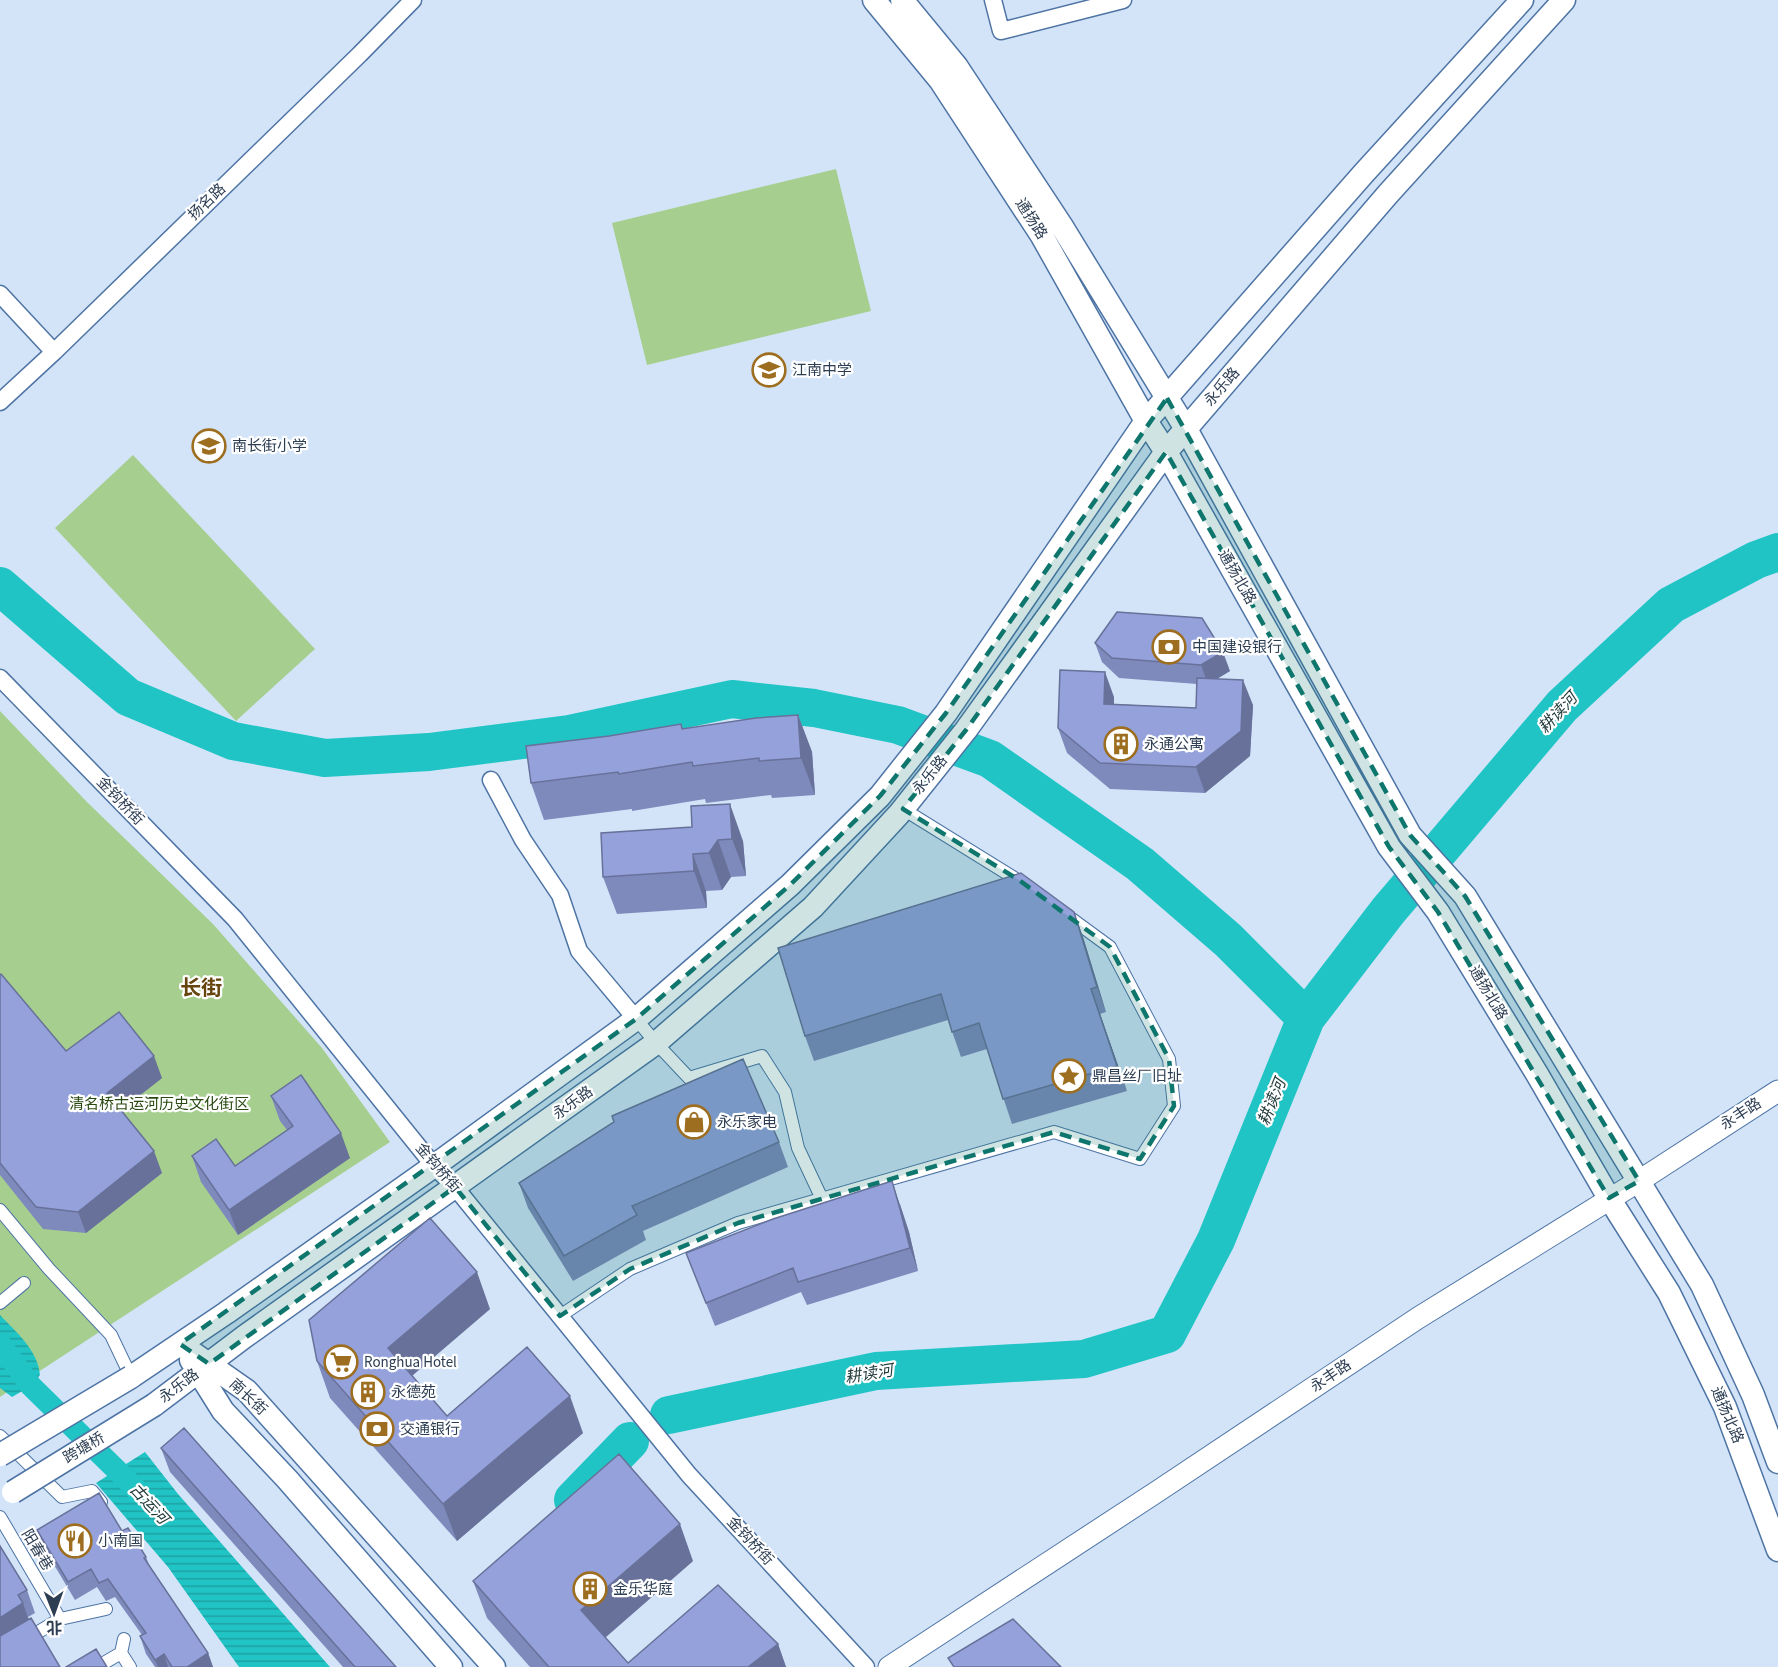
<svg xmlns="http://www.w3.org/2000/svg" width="1778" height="1667" viewBox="0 0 1778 1667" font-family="'Source Sans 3','Noto Sans SC',sans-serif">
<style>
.green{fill:#a6cf8f}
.water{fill:url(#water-rules)}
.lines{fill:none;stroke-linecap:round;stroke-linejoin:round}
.canal{stroke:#21c4c4;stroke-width:22}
.river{stroke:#21c4c4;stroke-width:38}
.pedestrian-casing{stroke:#4e74a4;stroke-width:14}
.minor-casing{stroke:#4e74a4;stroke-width:19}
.tertiary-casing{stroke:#4e74a4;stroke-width:23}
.secondary-casing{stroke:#4e74a4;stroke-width:25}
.pedestrian{stroke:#fff;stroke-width:12}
.minor{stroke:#fff;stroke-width:16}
.tertiary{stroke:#fff;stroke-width:21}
.secondary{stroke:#fff;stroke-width:22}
.secondary-bridge-casing{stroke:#4e74a4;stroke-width:25;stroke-linecap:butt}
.secondary-bridge{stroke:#fff;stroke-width:22}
.wall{fill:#7f8abc}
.shaded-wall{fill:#687199}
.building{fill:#94a1db;stroke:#687199;stroke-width:1.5}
.marked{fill:#0f766e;fill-opacity:0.2;stroke:#0f766e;stroke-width:4.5;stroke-dasharray:12 8;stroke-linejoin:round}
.labels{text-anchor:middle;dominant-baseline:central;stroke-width:4.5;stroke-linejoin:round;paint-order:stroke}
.street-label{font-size:15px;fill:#2d3e53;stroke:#fff}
.poi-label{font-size:15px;fill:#2d3e53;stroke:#fff;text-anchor:start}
.park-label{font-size:15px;fill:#294a12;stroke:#fff}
.water-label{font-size:16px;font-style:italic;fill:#243c3c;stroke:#fff}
.district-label{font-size:21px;font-weight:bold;fill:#65440e;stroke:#fff}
</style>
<defs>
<pattern id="water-rules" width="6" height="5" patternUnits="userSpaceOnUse" patternTransform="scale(1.5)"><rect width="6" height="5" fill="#21c4c4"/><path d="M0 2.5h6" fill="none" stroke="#1da1a2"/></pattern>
</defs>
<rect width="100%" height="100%" fill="#d3e4f9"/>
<!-- green -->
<path class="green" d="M 836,169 L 871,311 L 647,365 L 612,223 Z
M 133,455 L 315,649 L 236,721 L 55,528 Z
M 0,711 L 87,802 L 213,924 L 322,1048 L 390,1142 L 0,1397 Z"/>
<!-- water -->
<path class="water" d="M 0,1315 C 16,1332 38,1350 40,1375 L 31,1386 L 12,1397 L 0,1388 Z
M 145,1452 L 178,1494 L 330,1667 L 239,1667 L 168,1567 L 96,1483 Z"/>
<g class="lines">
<!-- canal -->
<path class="canal" d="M 0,1344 L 31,1386 L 139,1492"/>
<!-- river -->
<path class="river" d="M 0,586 L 128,697 L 233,741 L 325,758 L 429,752 L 569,734 L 732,699 L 814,708 L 898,725 L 990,759 L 1140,864 L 1228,940 L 1306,1018
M 669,1415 L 876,1371 L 1084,1359 L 1167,1334 L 1216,1240 L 1306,1018 L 1388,911 L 1562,706 L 1671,605 L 1756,560 L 1778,552
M 573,1500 L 630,1441"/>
<!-- pedestrian casing -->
<g class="pedestrian-casing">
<path id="pedestrian" d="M 903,809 L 1024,884
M 636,1019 L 656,1043 L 689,1078 L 762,1056 L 785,1092 L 798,1148 L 822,1199
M 0,1210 L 49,1269 L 111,1335 L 131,1377
M 0,1303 L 24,1283
M 560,1316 L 630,1269 L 738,1223 L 1054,1132 L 1140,1159 L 1174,1106 L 1169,1059 L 1110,947 L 1065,914
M 0,1436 L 62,1497 L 92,1491 L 101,1502
M 0,1517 L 60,1619 L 106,1609
M 124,1639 L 121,1653 L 130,1667
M 0,1655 L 60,1619
M 97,1667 L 121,1653"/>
</g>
<!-- minor casing -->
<g class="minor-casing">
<path id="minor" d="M 993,0 L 1001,31 L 1123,0
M 0,294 L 54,352
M 0,402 L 54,352 L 360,54 L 413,0
M 0,678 L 235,919 L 434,1166 L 455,1187 L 689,1475 L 866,1667
M 491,780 L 523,840 L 560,895 L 579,951 L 636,1019"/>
</g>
<!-- tertiary casing -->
<g class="tertiary-casing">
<path id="tertiary" d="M 889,1667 L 1158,1491 L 1418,1318 L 1639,1181 L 1778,1091"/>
</g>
<!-- secondary casing -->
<g class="secondary-casing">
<path id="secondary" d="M 874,0 L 940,80 L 1042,236 L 1146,421 L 1166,452 L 1389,847 L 1438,912 L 1537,1074 L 1609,1198 L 1669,1293 L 1725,1407 L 1778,1550
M 902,0 L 957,67 L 1061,225 L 1186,429 L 1410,835 L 1465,896 L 1702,1285 L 1753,1395 L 1778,1462
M 180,1344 L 247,1391 L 494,1667
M 191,1360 L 223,1411 L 287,1479 L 451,1667
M 131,1377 L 226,1313 L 434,1166 L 636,1019 L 790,885 L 880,796 L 946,713 L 1146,421 L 1364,173 L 1522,0
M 154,1405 L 244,1337 L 656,1043 L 813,907 L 899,814 L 966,730 L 1166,452 L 1388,194 L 1564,0"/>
</g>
<!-- pedestrian -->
<use href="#pedestrian" class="pedestrian"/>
<!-- minor -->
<use href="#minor" class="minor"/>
<!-- tertiary -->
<use href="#tertiary" class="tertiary"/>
<!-- secondary -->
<use href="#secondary" class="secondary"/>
<!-- secondary-bridge casing -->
<g class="secondary-bridge-casing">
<path id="secondary-bridge" d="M 0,1455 L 131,1377
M 13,1492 L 154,1405"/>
</g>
<!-- secondary-bridge -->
<use href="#secondary-bridge" class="secondary-bridge"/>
</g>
<!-- wall -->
<path class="wall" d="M 1095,643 L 1230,671 L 1217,679 L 1253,705 L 1250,756 L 1205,793 L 1110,789 L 1067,753 L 1058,728 L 1114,697 L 1114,704 L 1196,708 L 1197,684 L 1119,678 L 1102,662 Z
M 798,715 L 812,752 L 815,795 L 772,798 L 771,795 L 706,803 L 705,799 L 632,811 L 632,809 L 544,820 L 531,783 L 609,736 L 681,724 L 683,729 Z
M 692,827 L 743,841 L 746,876 L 731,877 L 722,890 L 706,891 L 707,908 L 617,914 L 603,877 Z
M 1074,912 L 1083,937 L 1106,1012 L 1100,1014 L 1127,1091 L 1012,1124 L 987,1049 L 961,1057 L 948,1020 L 814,1061 L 805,1036 Z
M 0,975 L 66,1051 L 162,1078 L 121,1110 L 162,1173 L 86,1233 L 43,1229 L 0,1175 Z
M 271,1096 L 350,1158 L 238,1235 L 201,1182 L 192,1156 L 235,1166 L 287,1130 L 280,1121 Z
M 779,1142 L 788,1167 L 643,1231 L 646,1240 L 573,1281 L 528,1208 L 519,1183 Z
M 900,1204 L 909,1232 L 918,1271 L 807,1305 L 801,1292 L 715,1326 L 686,1253 Z
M 490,1309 L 412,1376 L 447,1416 L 583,1433 L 457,1541 L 330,1398 L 317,1361 Z
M 161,1448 L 396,1667 L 343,1667 L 170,1472 Z
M 37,1530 L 122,1531 L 146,1557 L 150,1567 L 208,1653 L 213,1667 L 155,1667 L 146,1654 L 140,1636 L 142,1635 L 115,1597 L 106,1601 L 97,1587 L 75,1600 L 44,1548 Z
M 0,1546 L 27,1590 L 35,1613 L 28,1617 L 29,1619 L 0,1667 Z
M 693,1561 L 605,1638 L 628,1663 L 778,1644 L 786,1667 L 530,1667 L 487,1618 L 473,1581 Z"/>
<!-- shaded-wall -->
<path class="shaded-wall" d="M 1223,652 L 1230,671 L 1208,684 L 1201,665 Z
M 1105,672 L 1114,697 L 1113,729 L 1104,704 Z
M 1243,680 L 1253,705 L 1250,756 L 1205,793 L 1196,767 Z
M 798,715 L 812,752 L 815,795 L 801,758 Z
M 730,804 L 743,841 L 746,876 L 732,839 Z
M 718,840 L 731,877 L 722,890 L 709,853 Z
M 693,854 L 706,891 L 707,908 L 694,871 Z
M 1074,912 L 1083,937 L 1106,1012 L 1097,987 Z
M 1091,989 L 1100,1014 L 1127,1091 L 1117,1066 Z
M 154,1056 L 162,1078 L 115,1115 L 107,1093 Z
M 341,1133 L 350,1158 L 238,1235 L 229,1210 Z
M 154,1151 L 162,1173 L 86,1233 L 78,1212 Z
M 892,1181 L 909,1232 L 918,1271 L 910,1248 Z
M 477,1272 L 490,1309 L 401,1385 L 388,1348 Z
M 570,1396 L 583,1433 L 457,1541 L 443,1504 Z
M 680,1524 L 693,1561 L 594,1647 L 581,1610 Z
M 23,1603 L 31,1627 L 0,1646 L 0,1618 Z
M 778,1644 L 786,1667 L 748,1667 Z
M 208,1653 L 213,1667 L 187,1667 Z
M 164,1654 L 168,1667 L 158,1667 L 155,1660 Z"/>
<!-- building -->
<path class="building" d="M 1117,612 L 1202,618 L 1223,652 L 1201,665 L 1112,658 L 1095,643 Z
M 1060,670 L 1105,672 L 1104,704 L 1196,708 L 1197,678 L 1243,680 L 1241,731 L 1196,767 L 1100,763 L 1058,728 Z
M 798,715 L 801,758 L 759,761 L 759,758 L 693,766 L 692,762 L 619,774 L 618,772 L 531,783 L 526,746 L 609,736 L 681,724 L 682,729 L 756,718 Z
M 730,804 L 732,839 L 718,840 L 709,853 L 693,854 L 694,871 L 603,877 L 601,833 L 692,827 L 691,806 Z
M 1021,873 L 1074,912 L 1097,987 L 1091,989 L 1117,1066 L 1003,1099 L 979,1023 L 952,1032 L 941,994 L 805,1036 L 778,948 Z
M 1,974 L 66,1051 L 119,1012 L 154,1056 L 107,1093 L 154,1151 L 78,1212 L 36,1207 L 0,1163 L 0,975 Z
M 743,1059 L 779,1142 L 632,1206 L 637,1215 L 564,1256 L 519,1183 L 614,1122 L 612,1116 Z
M 301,1075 L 341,1133 L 229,1210 L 192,1156 L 216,1139 L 235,1166 L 293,1126 L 271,1096 Z
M 892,1181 L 900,1209 L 910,1248 L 798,1282 L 793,1268 L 706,1303 L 686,1253 L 773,1219 Z
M 430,1218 L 477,1272 L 388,1348 L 447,1416 L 527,1347 L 570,1396 L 443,1504 L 317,1361 L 309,1320 Z
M 184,1428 L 396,1667 L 355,1667 L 161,1448 Z
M 619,1454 L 680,1524 L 581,1610 L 628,1663 L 718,1585 L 778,1644 L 748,1667 L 549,1667 L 473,1581 Z
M 99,1493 L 122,1531 L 128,1528 L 146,1557 L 144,1558 L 208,1653 L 187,1667 L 172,1667 L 164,1654 L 155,1660 L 140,1636 L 146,1633 L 108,1579 L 99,1583 L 91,1569 L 68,1582 L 37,1530 Z
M 0,1546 L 27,1590 L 18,1595 L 23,1603 L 0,1618 Z
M 31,1618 L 60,1667 L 0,1667 L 0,1636 Z
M 1013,1619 L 1061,1667 L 954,1667 L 948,1658 Z
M 96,1649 L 107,1667 L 66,1667 Z"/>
<!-- marked area -->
<path class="marked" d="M 1167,398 L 1410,835 L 1465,896 L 1639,1181 L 1609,1198 L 1438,912 L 1389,847 L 1166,452 L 966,730 L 903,809 L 1019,880 L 1110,947 L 1169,1059 L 1174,1106 L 1140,1159 L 1054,1132 L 738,1223 L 630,1269 L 560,1316 L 455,1187 L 209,1364 L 180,1344 L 636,1019 L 790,885 L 880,796 L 946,713 Z"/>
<!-- icons -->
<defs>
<g id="school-ring" transform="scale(1.725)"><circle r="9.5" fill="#fff" stroke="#9d6e20" stroke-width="1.5"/><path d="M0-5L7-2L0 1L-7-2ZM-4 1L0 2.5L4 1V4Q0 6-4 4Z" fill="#9d6e20"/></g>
<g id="bank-ring" transform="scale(1.725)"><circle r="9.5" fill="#fff" stroke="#9d6e20" stroke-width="1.5"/><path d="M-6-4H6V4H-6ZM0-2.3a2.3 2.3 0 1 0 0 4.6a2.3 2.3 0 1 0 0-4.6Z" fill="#9d6e20"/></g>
<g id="building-ring" transform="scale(1.725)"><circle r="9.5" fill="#fff" stroke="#9d6e20" stroke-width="1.5"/><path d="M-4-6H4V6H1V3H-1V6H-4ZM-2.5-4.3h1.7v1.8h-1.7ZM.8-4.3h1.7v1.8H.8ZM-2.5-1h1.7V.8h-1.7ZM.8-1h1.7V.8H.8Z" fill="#9d6e20"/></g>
<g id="sight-ring" transform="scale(1.725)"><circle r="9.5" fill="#fff" stroke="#9d6e20" stroke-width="1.5"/><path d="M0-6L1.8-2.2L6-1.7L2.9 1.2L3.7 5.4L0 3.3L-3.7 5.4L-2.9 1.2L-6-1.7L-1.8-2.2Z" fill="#9d6e20"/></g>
<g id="shop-ring" transform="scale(1.725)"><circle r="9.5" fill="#fff" stroke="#9d6e20" stroke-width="1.5"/><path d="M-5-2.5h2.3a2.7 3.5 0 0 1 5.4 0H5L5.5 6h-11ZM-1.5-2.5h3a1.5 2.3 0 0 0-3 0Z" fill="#9d6e20"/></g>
<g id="supermarket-ring" transform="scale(1.725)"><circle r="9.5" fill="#fff" stroke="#9d6e20" stroke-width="1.5"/><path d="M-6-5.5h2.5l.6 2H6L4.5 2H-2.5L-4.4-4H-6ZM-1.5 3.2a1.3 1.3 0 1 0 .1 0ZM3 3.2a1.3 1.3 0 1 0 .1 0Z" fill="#9d6e20"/></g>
<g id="restaurant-ring" transform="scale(1.725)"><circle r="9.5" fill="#fff" stroke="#9d6e20" stroke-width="1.5"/><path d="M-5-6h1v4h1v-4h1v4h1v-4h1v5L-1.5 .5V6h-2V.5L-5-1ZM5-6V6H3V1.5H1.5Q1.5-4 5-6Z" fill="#9d6e20"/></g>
</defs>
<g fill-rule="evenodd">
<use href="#school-ring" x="769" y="370"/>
<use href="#school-ring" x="209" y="446"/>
<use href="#bank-ring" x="1169" y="647"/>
<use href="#building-ring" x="1121" y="744"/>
<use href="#sight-ring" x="1069" y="1076"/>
<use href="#shop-ring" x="694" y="1122"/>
<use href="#supermarket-ring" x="341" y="1362"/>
<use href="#building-ring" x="368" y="1392"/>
<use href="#bank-ring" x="377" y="1429"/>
<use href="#restaurant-ring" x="75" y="1541"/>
<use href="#building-ring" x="590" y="1589"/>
</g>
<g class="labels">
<!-- street labels -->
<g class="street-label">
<text transform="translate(207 202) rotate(-44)">扬名路</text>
<text transform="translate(1031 219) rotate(57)">通扬路</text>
<text transform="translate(1222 387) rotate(-49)">永乐路</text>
<text transform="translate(1237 577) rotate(60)">通扬北路</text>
<text transform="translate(930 775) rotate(-51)">永乐路</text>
<text transform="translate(120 801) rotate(46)">金钩桥街</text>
<text transform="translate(1488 993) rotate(59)">通扬北路</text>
<text transform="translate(573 1103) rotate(-36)">永乐路</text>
<text transform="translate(1741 1114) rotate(-33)">永丰路</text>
<text transform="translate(438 1168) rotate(49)">金钩桥街</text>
<text transform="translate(1331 1376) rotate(-34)">永丰路</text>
<text transform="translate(179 1386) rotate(-37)">永乐路</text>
<text transform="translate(248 1397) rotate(43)">南长街</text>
<text transform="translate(1727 1415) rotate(67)">通扬北路</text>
<text transform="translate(84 1448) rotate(-31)">跨塘桥</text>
<text transform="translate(750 1541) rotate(47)">金钩桥街</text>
<text transform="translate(37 1550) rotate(59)">阳春巷</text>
</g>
<!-- poi labels -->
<g class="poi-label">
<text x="792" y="370">江南中学</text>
<text x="232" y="446">南长街小学</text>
<text x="1192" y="647">中国建设银行</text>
<text x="1144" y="744">永通公寓</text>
<text x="1092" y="1076">鼎昌丝厂旧址</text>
<text x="717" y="1122">永乐家电</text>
<text x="364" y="1362">Ronghua Hotel</text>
<text x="391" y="1392">永德苑</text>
<text x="400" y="1429">交通银行</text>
<text x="98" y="1541">小南国</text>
<text x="613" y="1589">金乐华庭</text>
</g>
<!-- park labels -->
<g class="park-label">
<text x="159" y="1104">清名桥古运河历史文化街区</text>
</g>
<!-- water labels -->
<g class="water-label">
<text transform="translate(1558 713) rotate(-47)">耕读河</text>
<text transform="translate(1272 1102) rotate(-68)">耕读河</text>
<text transform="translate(869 1374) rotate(-9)">耕读河</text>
<text transform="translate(149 1504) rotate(47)">古运河</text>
</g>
<!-- district labels -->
<g class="district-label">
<text x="201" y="988">长街</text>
</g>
</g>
<!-- north arrow -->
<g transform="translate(54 1613) rotate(179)" stroke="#ffffff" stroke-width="4.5" paint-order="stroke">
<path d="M0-4.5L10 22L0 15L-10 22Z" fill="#2d3e53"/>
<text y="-9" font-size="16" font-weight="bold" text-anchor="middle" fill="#2d3e53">北</text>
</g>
</svg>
